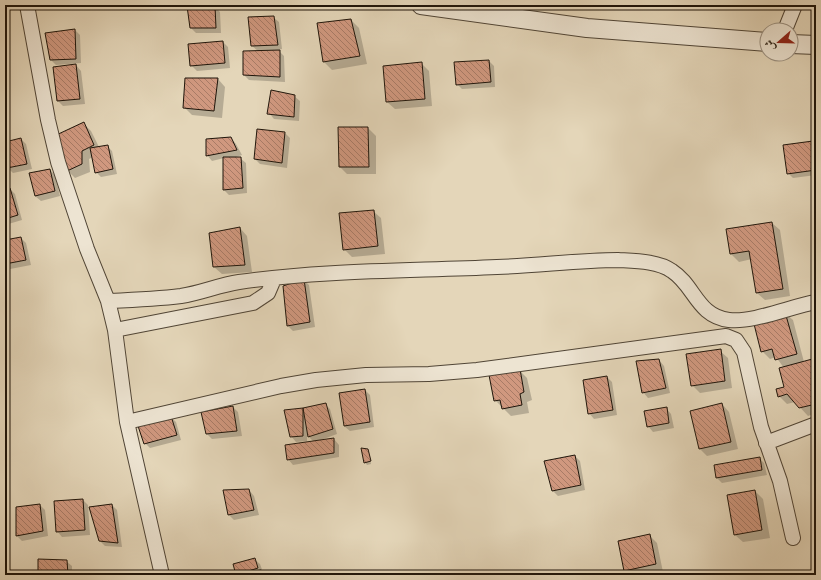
<svg xmlns="http://www.w3.org/2000/svg" width="821" height="580" viewBox="0 0 821 580" font-family="'IM FELL English',Amiri,serif">
<style>
.shadow{fill:#0003}
.building{fill:url(#building-back-hatch);stroke:#1f150a}
.lines{fill:none;stroke-linecap:round;stroke-linejoin:round}
.minor-casing{stroke:#504536;stroke-width:16}
.tertiary-casing{stroke:#504536;stroke-width:20}
.minor{stroke:#ede4d2;stroke-width:14}
.tertiary{stroke:#ede4d2;stroke-width:18}
</style>
<defs>
<pattern id="building-back-hatch" width="6" height="6" patternUnits="userSpaceOnUse"><rect width="6" height="6" fill="#d0987f"/><path d="M-1 5l2 2M0 0l6 6M5-1l2 2" fill="none" stroke="#a87b66"/></pattern>
</defs>
<rect width="100%" height="100%" fill="#e4d6b9"/>
<filter id="stains"><feTurbulence type="fractalNoise" baseFrequency=".005" numOctaves="4"/><feColorMatrix values="0 0 0 0 .2 0 0 0 0 .09 0 0 0 0 .02 0 0 0 .5 -.17"/></filter>
<radialGradient id="worn" r=".72"><stop offset=".6" stop-color="#630" stop-opacity="0"/><stop offset="1" stop-color="#630" stop-opacity=".3"/></radialGradient>
<!-- shadow -->
<path class="shadow" d="M 595,5 L 661,5 L 598,9 Z
M 215,7 L 220,12 L 221,33 L 196,33 L 191,28 Z
M 273,17 L 279,22 L 282,49 L 278,50 L 284,56 L 285,82 L 249,80 L 244,75 L 258,51 L 252,46 Z
M 351,20 L 359,28 L 367,64 L 332,70 L 324,62 L 318,24 Z
M 75,30 L 80,35 L 81,63 L 56,65 L 51,60 L 46,34 Z
M 223,42 L 228,47 L 230,68 L 197,71 L 191,65 Z
M 489,61 L 494,66 L 495,87 L 462,89 L 457,84 Z
M 421,63 L 429,71 L 432,106 L 395,109 L 387,102 Z
M 76,65 L 81,71 L 85,104 L 63,106 L 58,101 Z
M 218,79 L 225,87 L 222,118 L 192,115 L 184,107 Z
M 294,96 L 300,101 L 299,121 L 274,119 L 269,113 Z
M 5,102 L 7,104 L 10,133 L 5,133 Z
M 84,124 L 91,131 L 99,147 L 107,146 L 112,151 L 117,174 L 101,177 L 96,172 L 93,157 L 89,159 L 90,172 L 75,178 L 67,170 Z
M 368,128 L 376,136 L 376,174 L 347,174 L 340,167 Z
M 285,133 L 290,138 L 287,168 L 260,164 L 255,159 Z
M 231,138 L 236,144 L 242,155 L 233,158 L 240,158 L 246,163 L 247,193 L 229,195 L 224,190 L 224,158 L 212,161 L 207,155 Z
M 21,139 L 26,144 L 32,169 L 13,173 L 8,168 L 5,157 L 5,143 Z
M 812,142 L 816,146 L 816,175 L 793,178 L 788,173 Z
M 50,170 L 55,175 L 60,196 L 41,201 L 35,196 Z
M 10,189 L 15,194 L 22,220 L 5,225 L 5,191 Z
M 373,211 L 381,218 L 385,254 L 352,257 L 344,249 Z
M 772,223 L 780,230 L 790,296 L 765,300 L 757,293 L 752,259 L 739,262 L 731,254 Z
M 240,228 L 247,236 L 252,272 L 222,274 L 214,267 Z
M 21,238 L 26,243 L 31,265 L 5,270 L 5,241 Z
M 304,280 L 309,285 L 315,327 L 293,331 L 288,326 Z
M 785,313 L 793,320 L 804,362 L 816,359 L 816,413 L 808,416 L 795,402 L 787,404 L 779,396 L 785,388 L 784,368 L 776,357 L 770,359 L 762,351 Z
M 720,351 L 728,358 L 732,388 L 700,393 L 692,385 Z
M 659,360 L 664,366 L 670,393 L 648,398 L 643,392 Z
M 519,370 L 527,378 L 532,400 L 527,402 L 529,413 L 511,416 L 495,400 Z
M 607,377 L 612,382 L 617,415 L 594,419 L 589,413 Z
M 365,390 L 370,395 L 374,427 L 350,431 L 344,426 Z
M 325,404 L 330,409 L 337,434 L 318,441 L 334,439 L 339,445 L 339,457 L 293,465 L 288,459 L 314,442 L 307,435 L 307,441 L 296,442 L 291,436 L 285,411 Z
M 722,404 L 729,412 L 738,449 L 707,456 L 700,449 Z
M 233,407 L 238,412 L 242,436 L 212,439 L 207,434 Z
M 666,408 L 671,414 L 674,428 L 653,432 L 648,426 Z
M 171,417 L 176,422 L 181,440 L 150,448 L 145,443 Z
M 362,450 L 368,451 L 371,464 L 367,465 L 365,462 Z
M 575,456 L 580,461 L 585,490 L 558,496 L 552,490 L 545,462 Z
M 759,458 L 764,463 L 767,475 L 722,483 L 717,478 Z
M 249,490 L 254,496 L 259,515 L 234,520 L 229,515 L 225,491 Z
M 755,491 L 763,499 L 770,538 L 743,542 L 735,535 Z
M 83,500 L 88,505 L 90,535 L 62,537 L 57,531 Z
M 40,505 L 45,510 L 48,536 L 22,541 L 17,536 Z
M 112,505 L 117,510 L 122,547 L 105,546 L 100,541 Z
M 650,536 L 657,543 L 663,572 L 648,575 L 629,575 L 625,571 Z
M 254,559 L 260,564 L 264,575 L 236,574 Z
M 66,561 L 72,566 L 72,575 L 39,575 Z"/>
<!-- building -->
<path class="building" d="M 187,6 L 215,6 L 216,28 L 190,28 Z
M 274,16 L 278,45 L 251,46 L 248,17 Z
M 351,19 L 360,56 L 323,62 L 317,23 Z
M 75,29 L 76,59 L 50,60 L 45,33 Z
M 223,41 L 225,63 L 190,66 L 188,44 Z
M 280,50 L 280,77 L 243,75 L 243,51 Z
M 489,60 L 491,82 L 456,85 L 454,62 Z
M 422,62 L 425,99 L 386,102 L 383,66 Z
M 76,64 L 80,99 L 57,101 L 53,67 Z
M 185,78 L 218,78 L 214,111 L 183,108 Z
M 271,90 L 295,95 L 294,117 L 267,114 Z
M 84,122 L 94,145 L 82,151 L 82,164 L 67,171 L 52,137 Z
M 338,127 L 368,127 L 369,167 L 339,167 Z
M 257,129 L 285,132 L 282,163 L 254,159 Z
M 231,137 L 237,150 L 206,156 L 206,139 Z
M 21,138 L 27,164 L 7,168 L 5,142 Z
M 813,141 L 816,170 L 787,174 L 783,145 Z
M 108,145 L 113,169 L 95,173 L 90,148 Z
M 223,157 L 241,157 L 243,188 L 223,190 Z
M 50,169 L 55,191 L 35,196 L 29,173 Z
M 10,188 L 18,215 L 5,219 L 5,190 Z
M 374,210 L 378,246 L 343,250 L 339,213 Z
M 772,222 L 783,289 L 756,293 L 749,251 L 730,254 L 726,229 Z
M 240,227 L 245,265 L 213,267 L 209,233 Z
M 21,237 L 26,260 L 5,264 L 5,240 Z
M 304,279 L 310,322 L 287,326 L 283,286 Z
M 785,312 L 797,354 L 775,360 L 772,349 L 761,352 L 753,320 Z
M 721,349 L 725,381 L 691,386 L 686,354 Z
M 816,358 L 816,404 L 799,408 L 787,394 L 778,397 L 776,389 L 784,387 L 779,368 Z
M 659,359 L 666,388 L 642,393 L 636,361 Z
M 520,369 L 524,392 L 520,394 L 522,405 L 502,409 L 500,400 L 494,401 L 489,375 Z
M 607,376 L 613,410 L 588,414 L 583,380 Z
M 365,389 L 370,422 L 344,426 L 339,393 Z
M 326,403 L 333,429 L 308,437 L 303,408 Z
M 722,403 L 731,442 L 699,449 L 690,411 Z
M 233,406 L 237,431 L 206,434 L 201,412 Z
M 667,407 L 669,423 L 647,427 L 644,411 Z
M 303,408 L 303,436 L 290,437 L 284,410 Z
M 171,416 L 177,435 L 144,444 L 138,426 Z
M 334,438 L 334,453 L 287,460 L 285,445 Z
M 361,448 L 368,449 L 371,461 L 364,463 Z
M 575,455 L 581,485 L 552,491 L 544,461 Z
M 760,457 L 762,470 L 716,478 L 714,465 Z
M 249,489 L 254,510 L 228,515 L 223,490 Z
M 755,490 L 762,530 L 734,535 L 727,495 Z
M 83,499 L 85,530 L 56,532 L 54,501 Z
M 40,504 L 43,531 L 16,536 L 16,507 Z
M 112,504 L 118,543 L 99,541 L 89,507 Z
M 650,534 L 656,564 L 624,571 L 618,541 Z
M 255,558 L 258,568 L 236,575 L 233,564 Z
M 38,559 L 67,560 L 68,575 L 38,575 Z
M 261,570 L 262,575 L 243,575 L 243,574 Z
M 757,572 L 758,575 L 726,575 Z"/>
<g class="lines">
<!-- minor casing -->
<g class="minor-casing">
<path id="minor" d="M 27,5 L 48,120 L 58,162 L 87,249 L 108,301 L 115,330 L 127,422 L 162,575
M 785,30 L 795,5
M 108,301 C 132,300 157,299 181,296 C 201,293 219,285 239,282 C 324,270 411,271 497,267 C 537,266 578,260 618,260 C 635,261 658,261 672,271 C 695,286 697,316 729,320 C 753,323 792,306 816,302
M 115,330 L 253,303 L 268,293 L 274,279
M 127,422 L 281,386 L 316,380 L 366,375 L 429,374 L 477,370 L 726,336 L 736,340 L 744,352 L 761,427 L 780,481 L 793,538
M 766,443 L 816,424"/>
</g>
<!-- tertiary casing -->
<g class="tertiary-casing">
<path id="tertiary" d="M 421,5 L 587,28 L 767,42
M 791,44 L 816,45"/>
</g>
<!-- minor -->
<use href="#minor" class="minor"/>
<!-- tertiary -->
<use href="#tertiary" class="tertiary"/>
</g>
<!-- margin -->
<rect width="821" height="580" fill="none" stroke="#e4d6b9" stroke-width="20"/>
<rect x="6" y="6" width="809" height="568" fill="none" stroke="#1f150a" stroke-width="2"/>
<rect x="10" y="10" width="801" height="560" fill="none" stroke="#1f150a"/>
<!-- north arrow -->
<g transform="translate(779 42) rotate(250)"><circle r="19" fill="#ede4d2" stroke="#9b9182"/>
<path d="M0-3L7 15L0 10L-7 15Z" fill="#8f2418"/>
<text y="-6" font-size="11" font-weight="bold" text-anchor="middle" fill="#1f150a">ش</text>
</g>
<rect width="100%" height="100%" filter="url(#stains)"/>
<rect width="100%" height="100%" fill="url(#worn)"/>
</svg>
